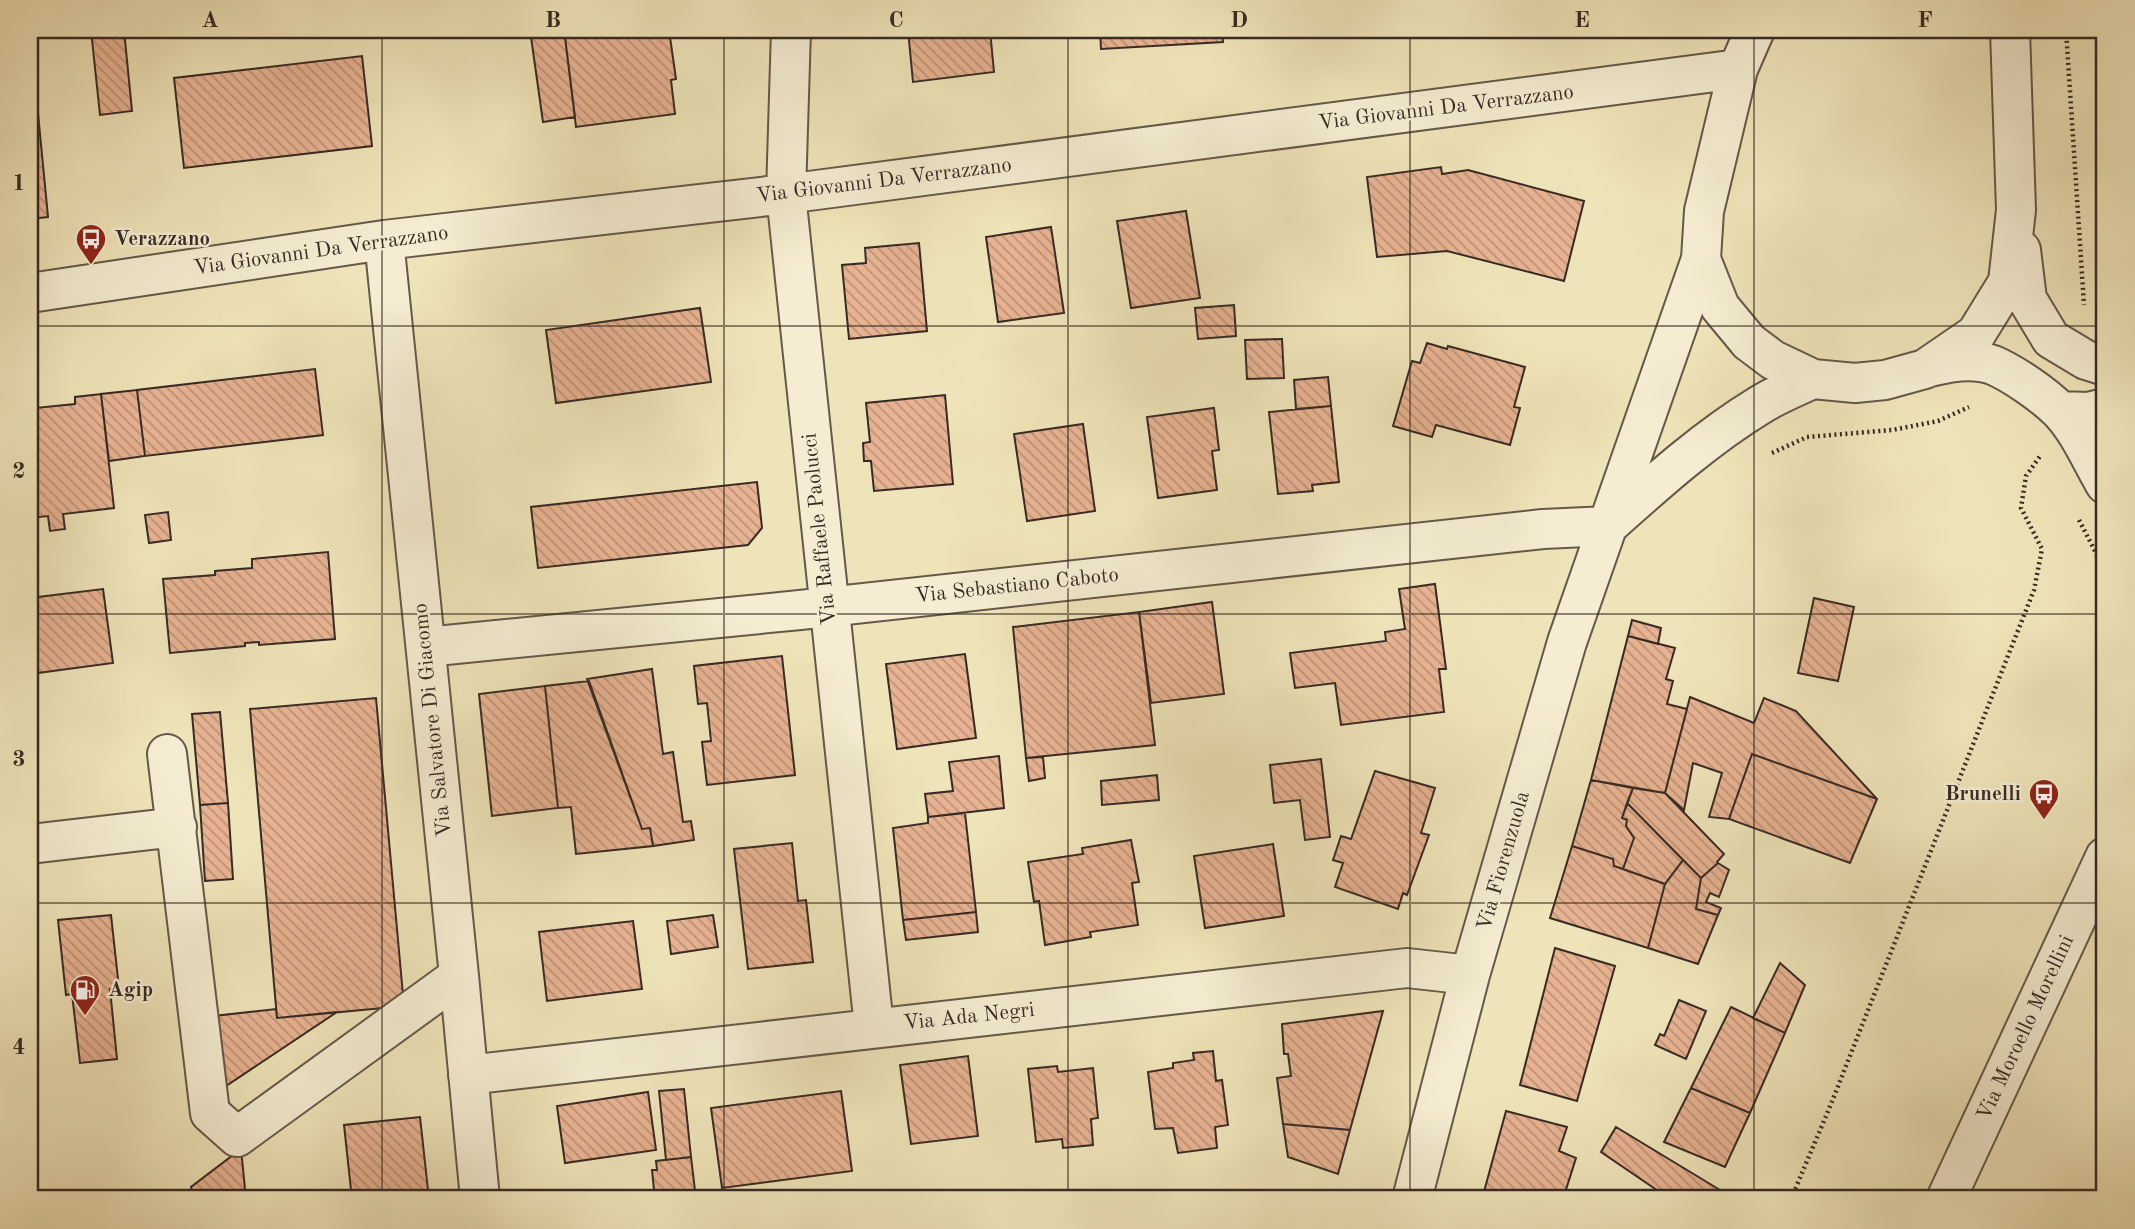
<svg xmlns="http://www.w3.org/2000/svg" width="2135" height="1229" viewBox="0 0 2135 1229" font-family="'Old Standard TT',serif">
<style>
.building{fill:url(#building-back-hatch);stroke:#372a25;stroke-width:2}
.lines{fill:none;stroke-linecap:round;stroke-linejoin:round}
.minor-casing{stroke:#65584a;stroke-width:42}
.path{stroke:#372a25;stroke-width:4.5;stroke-dasharray:2 3.5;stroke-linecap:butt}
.minor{stroke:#f5edd2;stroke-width:38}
.grid{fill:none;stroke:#372a25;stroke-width:2;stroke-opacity:0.55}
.labels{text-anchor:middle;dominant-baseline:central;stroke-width:5;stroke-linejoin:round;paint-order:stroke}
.street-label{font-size:21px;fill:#372a25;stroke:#f5edd2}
.poi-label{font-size:21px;font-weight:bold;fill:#372a25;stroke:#f5edd2;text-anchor:start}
.neatline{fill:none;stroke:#372a25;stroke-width:2.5}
.grid-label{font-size:23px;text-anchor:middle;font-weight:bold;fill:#372a25}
</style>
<defs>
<pattern id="building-back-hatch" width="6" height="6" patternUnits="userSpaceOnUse" patternTransform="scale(1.75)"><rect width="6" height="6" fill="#e8b392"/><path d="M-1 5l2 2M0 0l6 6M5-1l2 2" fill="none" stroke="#bd9277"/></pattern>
</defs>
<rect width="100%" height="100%" fill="#efe4b9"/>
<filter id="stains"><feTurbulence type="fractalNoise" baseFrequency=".00286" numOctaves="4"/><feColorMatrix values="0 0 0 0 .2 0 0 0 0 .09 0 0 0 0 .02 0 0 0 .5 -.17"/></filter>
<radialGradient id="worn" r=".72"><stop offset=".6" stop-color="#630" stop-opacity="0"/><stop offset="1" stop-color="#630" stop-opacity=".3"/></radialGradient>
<!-- building -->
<path class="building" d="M 30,30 L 48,217 L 30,219 Z
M 91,30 L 124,30 L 132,111 L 100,115 Z
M 530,30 L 622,30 L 565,37 L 575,117 L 543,122 Z
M 622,30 L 669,30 L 676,79 L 671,80 L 675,114 L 576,127 L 565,37 Z
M 908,30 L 990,30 L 994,72 L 913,82 Z
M 1100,30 L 1222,30 L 1223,42 L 1101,49 Z
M 362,56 L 372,146 L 184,168 L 174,78 Z
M 1441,167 L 1442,174 L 1468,170 L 1584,201 L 1564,281 L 1447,251 L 1377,257 L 1367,177 Z
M 1186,211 L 1200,298 L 1131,308 L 1117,221 Z
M 1051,227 L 1064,313 L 998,322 L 986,237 Z
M 919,243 L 927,331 L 849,339 L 842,265 L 866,263 L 865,248 Z
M 1234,305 L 1236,336 L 1198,339 L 1195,308 Z
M 700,308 L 711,382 L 556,403 L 546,330 Z
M 1282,339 L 1284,378 L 1247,379 L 1245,340 Z
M 1427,343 L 1447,349 L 1448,346 L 1525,367 L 1514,407 L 1520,408 L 1510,445 L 1436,425 L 1432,437 L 1393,426 L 1412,361 L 1420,363 Z
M 315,369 L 323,435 L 145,456 L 137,390 Z
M 1328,377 L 1331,406 L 1296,409 L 1294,380 Z
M 137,390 L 145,456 L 109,461 L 101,394 Z
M 101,394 L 114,508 L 63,514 L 65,529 L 50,531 L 48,516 L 30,518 L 30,402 L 36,402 L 36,408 L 75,404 L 75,397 Z
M 945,395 L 953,484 L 874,491 L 871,461 L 864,461 L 863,443 L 870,442 L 866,403 Z
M 1331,406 L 1339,482 L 1312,485 L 1313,491 L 1278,494 L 1269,412 Z
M 1214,408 L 1219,450 L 1212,451 L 1217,490 L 1158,498 L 1147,417 Z
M 1083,424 L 1095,511 L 1027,521 L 1014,434 Z
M 757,482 L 762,528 L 748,545 L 538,568 L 531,507 Z
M 168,512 L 171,540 L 149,543 L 145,515 Z
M 328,552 L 335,639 L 259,645 L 259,642 L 245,643 L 245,646 L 170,653 L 163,579 L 215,575 L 215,571 L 252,568 L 252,559 Z
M 1435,584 L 1446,669 L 1439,669 L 1444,712 L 1341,725 L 1335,683 L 1295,688 L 1290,653 L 1386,641 L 1385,632 L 1405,629 L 1399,589 Z
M 103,589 L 113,663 L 30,674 L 30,598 Z
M 1814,598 L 1854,607 L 1838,681 L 1798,673 Z
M 1212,602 L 1224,694 L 1151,703 L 1139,612 Z
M 1139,612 L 1155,745 L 1026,758 L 1013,627 Z
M 1632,620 L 1661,628 L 1658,644 L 1628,636 Z
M 1628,636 L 1675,648 L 1666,679 L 1673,681 L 1667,704 L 1687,709 L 1665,793 L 1591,780 Z
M 965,654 L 976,738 L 897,749 L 886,664 Z
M 782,656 L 795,775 L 707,785 L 702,742 L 711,741 L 707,703 L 698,704 L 694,666 Z
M 652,669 L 663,754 L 673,752 L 683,822 L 691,821 L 694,840 L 653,846 L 650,828 L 642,829 L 587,679 Z
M 589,681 L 642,829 L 650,828 L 653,846 L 576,854 L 571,807 L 558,808 L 545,686 Z
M 545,686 L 558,808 L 492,816 L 479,694 Z
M 1690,697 L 1754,723 L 1764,698 L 1796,711 L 1877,799 L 1752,754 L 1729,819 L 1709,817 L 1722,773 L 1693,763 L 1684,810 L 1665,793 Z
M 376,698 L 404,1006 L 277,1018 L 250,709 Z
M 220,712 L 228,803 L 200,805 L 192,714 Z
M 1752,754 L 1877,799 L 1850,863 L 1729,819 Z
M 999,756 L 1004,808 L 928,817 L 925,794 L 953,791 L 949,762 Z
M 1043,757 L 1045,778 L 1029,781 L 1026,758 Z
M 1321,759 L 1330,837 L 1305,840 L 1300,800 L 1274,803 L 1270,765 Z
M 1375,771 L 1435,788 L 1421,833 L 1429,835 L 1407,895 L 1403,893 L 1398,909 L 1335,887 L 1343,863 L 1333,860 L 1341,836 L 1351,839 Z
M 1157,775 L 1159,800 L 1102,805 L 1101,781 Z
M 1591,780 L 1633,788 L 1622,818 L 1627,820 L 1626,826 L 1634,838 L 1623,869 L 1614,866 L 1613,859 L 1572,846 Z
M 1633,788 L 1665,793 L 1724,854 L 1717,862 L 1718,863 L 1701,878 L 1627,803 Z
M 228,803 L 233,879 L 205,881 L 200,805 Z
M 1627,803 L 1683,860 L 1665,884 L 1623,869 L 1634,838 L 1626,826 L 1627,820 L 1622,818 Z
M 965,813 L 976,912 L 903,920 L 893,828 L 928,823 L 928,817 Z
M 1131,840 L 1139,882 L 1132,883 L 1138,925 L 1090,932 L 1091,937 L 1045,945 L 1039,901 L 1034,902 L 1028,862 L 1083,854 L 1082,848 Z
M 792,843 L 798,901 L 806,900 L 813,962 L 748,969 L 734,849 Z
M 1273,844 L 1284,916 L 1205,928 L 1194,856 Z
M 1572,846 L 1613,859 L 1614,866 L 1665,884 L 1648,948 L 1550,918 Z
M 1683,860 L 1701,878 L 1696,909 L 1718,915 L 1698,964 L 1648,948 L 1665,884 Z
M 1718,863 L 1729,870 L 1719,897 L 1710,893 L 1706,902 L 1721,908 L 1718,915 L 1696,909 L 1701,878 Z
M 976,912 L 978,932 L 906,940 L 903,920 Z
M 111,915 L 119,988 L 110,989 L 117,1059 L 80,1063 L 72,994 L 66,995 L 58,920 Z
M 713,915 L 718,947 L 671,954 L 667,921 Z
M 633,921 L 642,989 L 547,1001 L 539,932 Z
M 1555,948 L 1615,966 L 1577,1101 L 1520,1085 Z
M 1780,963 L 1805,985 L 1785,1033 L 1753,1018 Z
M 1679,1000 L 1706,1011 L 1686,1059 L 1655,1045 L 1660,1034 L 1664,1036 Z
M 1731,1007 L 1785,1033 L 1750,1113 L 1691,1088 Z
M 276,1009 L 277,1018 L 337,1012 L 223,1088 L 214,1016 Z
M 1383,1011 L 1350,1130 L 1283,1124 L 1277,1078 L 1291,1076 L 1288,1054 L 1284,1054 L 1282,1024 Z
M 1213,1051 L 1216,1081 L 1222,1080 L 1228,1125 L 1215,1127 L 1217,1148 L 1178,1153 L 1173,1128 L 1155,1129 L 1148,1072 L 1173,1068 L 1173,1063 L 1194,1060 L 1193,1053 Z
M 968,1056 L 978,1136 L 911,1144 L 900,1065 Z
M 1057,1066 L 1058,1072 L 1093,1068 L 1098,1118 L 1091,1119 L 1093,1145 L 1063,1148 L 1062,1139 L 1036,1142 L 1028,1069 Z
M 1691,1088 L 1750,1113 L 1725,1167 L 1664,1142 Z
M 684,1089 L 691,1157 L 666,1160 L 659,1091 Z
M 841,1091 L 852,1171 L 722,1188 L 711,1108 Z
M 648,1092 L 656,1150 L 565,1163 L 557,1106 Z
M 1506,1111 L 1567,1127 L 1559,1151 L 1576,1158 L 1563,1199 L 1482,1199 Z
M 420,1117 L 429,1199 L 352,1199 L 344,1125 Z
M 1283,1124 L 1350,1130 L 1338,1174 L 1288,1157 Z
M 1616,1127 L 1720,1190 L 1715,1199 L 1670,1199 L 1601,1152 Z
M 241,1149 L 246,1199 L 193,1199 L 191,1187 Z
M 691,1157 L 696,1199 L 655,1199 L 652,1170 L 657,1170 L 656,1161 Z"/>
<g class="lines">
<!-- minor casing -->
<g class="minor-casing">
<path id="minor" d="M 791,30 L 786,194 L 874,1027
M 1755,30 L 1738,69 L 1704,211 L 1701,259 L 1720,307 L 1749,342 L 1773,360 L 1813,379 L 1855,383 L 1885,380 L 1925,369 L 1976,334 L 2008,282 L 2016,210 L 2010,30
M 384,240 L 459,976 L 480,1199
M 2021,250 L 2027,299 L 2051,339 L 2086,360 L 2105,366
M 30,293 L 384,240 L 786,194 L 1738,69
M 1930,367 C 1949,362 1974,358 1993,365 C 2014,374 2044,395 2060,411 C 2079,431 2091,460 2105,484
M 2060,411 L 2088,412 L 2105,408
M 1612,522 C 1659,480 1706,438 1760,405 C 1776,395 1795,387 1813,379
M 426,647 L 800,610 L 1543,529 L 1608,526
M 167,754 L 210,1113 L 237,1137 L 459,976
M 30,844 L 177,827
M 468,1075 L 1407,968 L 1470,975
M 1412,1199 L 1470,975 L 1567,642 L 1701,259
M 1946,1199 L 2105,857"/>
</g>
<!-- path -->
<path class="path" d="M 2066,30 L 2084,305
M 1772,453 L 1807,437 L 1892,430 L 1938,421 L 1969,407
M 2079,520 L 2096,553 L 2105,579
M 1791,1199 L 1829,1109 L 2034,590 L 2042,549 L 2021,508 L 2026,476 L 2040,456"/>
<!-- minor -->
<use href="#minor" class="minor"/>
</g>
<!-- grid -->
<path class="grid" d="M 382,30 L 382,1199M 724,30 L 724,1199M 1068,30 L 1068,1199M 1410,30 L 1410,1199M 1754,30 L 1754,1199M 30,326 L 2105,326M 30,614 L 2105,614M 30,903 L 2105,903"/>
<!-- icons -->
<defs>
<g id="bus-pin" transform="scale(1.575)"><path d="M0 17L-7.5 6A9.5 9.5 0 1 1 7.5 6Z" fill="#8f2418" stroke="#f5edd2"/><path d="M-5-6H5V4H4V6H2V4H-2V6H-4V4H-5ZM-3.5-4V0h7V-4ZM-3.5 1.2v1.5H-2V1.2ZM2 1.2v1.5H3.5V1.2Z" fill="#fff"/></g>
<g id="fuel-pin" transform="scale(1.575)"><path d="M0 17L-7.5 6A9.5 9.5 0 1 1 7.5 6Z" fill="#8f2418" stroke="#f5edd2"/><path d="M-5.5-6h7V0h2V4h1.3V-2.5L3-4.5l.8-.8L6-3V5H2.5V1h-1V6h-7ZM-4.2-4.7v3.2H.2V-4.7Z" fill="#fff"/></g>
</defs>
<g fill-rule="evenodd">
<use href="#bus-pin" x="91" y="239"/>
<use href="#bus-pin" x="2044" y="794"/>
<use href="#fuel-pin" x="85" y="990"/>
</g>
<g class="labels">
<!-- street labels -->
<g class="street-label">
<text transform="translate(1446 108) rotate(-7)">Via Giovanni Da Verrazzano</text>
<text transform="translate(884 181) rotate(-7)">Via Giovanni Da Verrazzano</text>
<text transform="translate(321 251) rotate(-8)">Via Giovanni Da Verrazzano</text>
<text transform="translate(820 529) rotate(-96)">Via Raffaele Paolucci</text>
<text transform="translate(1017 586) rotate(-6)">Via Sebastiano Caboto</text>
<text transform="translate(433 720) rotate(-96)">Via Salvatore Di Giacomo</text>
<text transform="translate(1504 861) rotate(-74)">Via Fiorenzuola</text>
<text transform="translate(969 1017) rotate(-6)">Via Ada Negri</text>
<text transform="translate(2026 1028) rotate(-65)">Via Moroello Morellini</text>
</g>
<!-- poi labels -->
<g class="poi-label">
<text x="114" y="239">Verazzano</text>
<text x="2021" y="794" text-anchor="end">Brunelli</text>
<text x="108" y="990">Agip</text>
</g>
</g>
<!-- margin -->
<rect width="2135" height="1229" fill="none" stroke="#efe4b9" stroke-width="77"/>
<rect x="38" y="38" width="2058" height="1152" class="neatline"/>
<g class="grid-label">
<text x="210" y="27">A</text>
<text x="553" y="27">B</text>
<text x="896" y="27">C</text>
<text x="1239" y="27">D</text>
<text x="1582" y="27">E</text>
<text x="1925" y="27">F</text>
<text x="19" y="190">1</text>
<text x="19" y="478">2</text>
<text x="19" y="766">3</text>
<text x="19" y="1054">4</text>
</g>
<rect width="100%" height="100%" filter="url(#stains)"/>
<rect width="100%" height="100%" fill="url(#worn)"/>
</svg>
